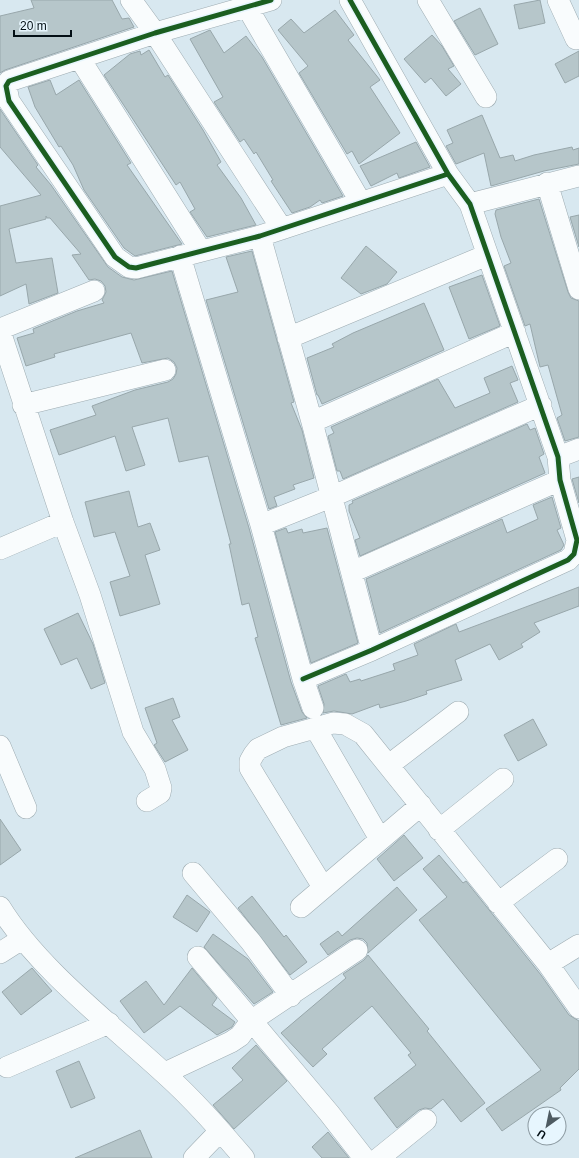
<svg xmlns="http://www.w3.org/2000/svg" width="579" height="1158" viewBox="0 0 579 1158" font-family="Arial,sans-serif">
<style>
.building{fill:#b6c6ca;stroke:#98a7ab}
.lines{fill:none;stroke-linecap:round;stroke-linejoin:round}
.street-casing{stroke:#9eacb2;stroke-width:22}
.street{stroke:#f9fcfd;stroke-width:21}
.cycleway-casing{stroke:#e7f6fe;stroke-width:8}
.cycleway{stroke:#1b5e20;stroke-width:5}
</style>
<rect width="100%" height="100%" fill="#d8e8f0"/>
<!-- building -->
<path class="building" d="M 31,0 L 112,0 L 122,19 L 129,18 L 134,27 L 5,70 L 0,73 L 0,16 L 34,8 Z
M 540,0 L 545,23 L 519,29 L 514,5 Z
M 480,8 L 498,44 L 475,55 L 454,21 Z
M 335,10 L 354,35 L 348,40 L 380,80 L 370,87 L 400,133 L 359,164 L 352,151 L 347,154 L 299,73 L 308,66 L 278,30 L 291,19 L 304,33 Z
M 210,30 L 224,53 L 246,36 L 262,57 L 343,196 L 322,203 L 320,200 L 310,207 L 292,213 L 271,181 L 273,180 L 256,152 L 254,154 L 244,139 L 240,142 L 214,102 L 223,97 L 190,39 Z
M 432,35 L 442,46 L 454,66 L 448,69 L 461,84 L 446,96 L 431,78 L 425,83 L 404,59 Z
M 149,50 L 165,77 L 168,75 L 203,130 L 221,162 L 217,165 L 241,198 L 256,225 L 207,237 L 190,212 L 195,209 L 180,182 L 176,185 L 104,75 L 130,54 L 140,51 L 141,55 Z
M 579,51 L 579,76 L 565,83 L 555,64 Z
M 50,80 L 56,95 L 79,80 L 131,163 L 127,165 L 182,244 L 135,256 L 124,248 L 84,190 L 73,165 L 61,146 L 59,147 L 35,107 L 28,87 Z
M 0,109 L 38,165 L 36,167 L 51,185 L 108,267 L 122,277 L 134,280 L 172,271 L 249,528 L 291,682 L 302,712 L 307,718 L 281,725 L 255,638 L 258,637 L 249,603 L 242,605 L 229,544 L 231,544 L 208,456 L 179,462 L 168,418 L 132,427 L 145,465 L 126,471 L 115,436 L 59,455 L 50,430 L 96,415 L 92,406 L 135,390 L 168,382 L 173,379 L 176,374 L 177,368 L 174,362 L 168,358 L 142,363 L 131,333 L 54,354 L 55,357 L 26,366 L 17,338 L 34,333 L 33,329 L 77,311 L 104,303 L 102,300 L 106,292 L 105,286 L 101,281 L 95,279 L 89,280 L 72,255 L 81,254 L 50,218 L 47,218 L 46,216 L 46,219 L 9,229 L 16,263 L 52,258 L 58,293 L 29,304 L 26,284 L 0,296 L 0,206 L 41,195 L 0,147 Z
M 482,115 L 500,158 L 513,155 L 515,161 L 534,155 L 572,147 L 573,150 L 579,148 L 579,164 L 544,171 L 491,186 L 484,153 L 456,164 L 446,146 L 453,143 L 447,130 Z
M 416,142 L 430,167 L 399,178 L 397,173 L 371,186 L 360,166 Z
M 539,199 L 568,292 L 571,298 L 579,301 L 579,437 L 565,441 L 557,418 L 562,415 L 548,365 L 540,367 L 530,324 L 525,326 L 504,266 L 511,263 L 501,237 L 495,214 L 496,210 Z
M 579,215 L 579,247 L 570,217 Z
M 366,246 L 397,272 L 387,284 L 361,294 L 341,278 Z
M 252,251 L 294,402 L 291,403 L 302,430 L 314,478 L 293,485 L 295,489 L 274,497 L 277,506 L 269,509 L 206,300 L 238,292 L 226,257 Z
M 482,275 L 500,326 L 469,339 L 449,287 Z
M 424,303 L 444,350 L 322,404 L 318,395 L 317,395 L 307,358 L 334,347 L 332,344 L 353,333 Z
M 512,366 L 518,380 L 510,383 L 518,402 L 343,479 L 340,471 L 337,471 L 328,436 L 334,433 L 331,427 L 438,379 L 455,408 L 490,393 L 484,378 Z
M 527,424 L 530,430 L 535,428 L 544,454 L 539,457 L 545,473 L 360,556 L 355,540 L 360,538 L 349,511 L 349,505 L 353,503 L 352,501 Z
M 579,477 L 579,503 L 572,479 Z
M 129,491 L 138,527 L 150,523 L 160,550 L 145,555 L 160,604 L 120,616 L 110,582 L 130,576 L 115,532 L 94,537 L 85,502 Z
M 552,497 L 561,528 L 557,530 L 564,545 L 561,550 L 380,633 L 366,579 L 502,519 L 507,533 L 538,519 L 533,505 Z
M 286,528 L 288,533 L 302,529 L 303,533 L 327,528 L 358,643 L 311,663 L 275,532 Z
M 579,587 L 579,606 L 534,623 L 540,632 L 521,644 L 523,647 L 499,660 L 490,644 L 455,660 L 462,680 L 426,691 L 427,694 L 406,701 L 380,708 L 379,704 L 352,714 L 334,711 L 323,713 L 324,704 L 318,686 L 346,674 L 350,682 L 360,679 L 361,681 L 395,670 L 393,664 L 418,655 L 414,644 L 456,624 L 459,632 Z
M 78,613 L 93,644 L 105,683 L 91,689 L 77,658 L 61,665 L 44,629 Z
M 173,698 L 180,717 L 172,720 L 188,750 L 165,762 L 154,745 L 157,743 L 145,708 Z
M 533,719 L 547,745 L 518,761 L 504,735 Z
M 0,819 L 21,850 L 0,865 Z
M 404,835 L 423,858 L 394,881 L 377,859 Z
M 439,855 L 463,883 L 466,881 L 541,975 L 569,1015 L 579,1021 L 579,1069 L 560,1088 L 561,1090 L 502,1131 L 486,1109 L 541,1070 L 419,920 L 447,897 L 423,869 Z
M 397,887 L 417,910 L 368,953 L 367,943 L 363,939 L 357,938 L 350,940 L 328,955 L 320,944 L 338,931 L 342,936 Z
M 187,895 L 210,912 L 197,932 L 173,917 Z
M 252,896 L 284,937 L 286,935 L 307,962 L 290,975 L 238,908 Z
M 213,934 L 248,959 L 273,992 L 254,1004 L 204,947 Z
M 368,955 L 429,1029 L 427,1031 L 485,1103 L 461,1122 L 443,1099 L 431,1109 L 425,1108 L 419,1110 L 397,1128 L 374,1098 L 416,1065 L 408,1055 L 411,1053 L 372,1006 L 322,1049 L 327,1054 L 313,1067 L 281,1033 L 346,978 L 343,974 L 364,960 Z
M 32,968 L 52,991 L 21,1015 L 2,992 Z
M 192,968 L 217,998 L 212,1005 L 235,1022 L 232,1027 L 217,1035 L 180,1006 L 144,1033 L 120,1001 L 146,981 L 164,1005 Z
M 256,1045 L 287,1081 L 234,1129 L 213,1105 L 243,1080 L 232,1068 Z
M 79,1061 L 95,1098 L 71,1108 L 56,1071 Z
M 140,1130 L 152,1158 L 75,1158 Z
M 328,1132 L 349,1158 L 322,1158 L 312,1147 Z"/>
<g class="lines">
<!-- street casing -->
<g class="street-casing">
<path id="street" d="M 131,0 L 155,33 L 282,229
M 271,0 L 155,33 L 9,81 L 6,86 L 9,101 L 115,257 L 129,267 L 136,268 L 260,236 L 448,174
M 428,0 L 486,97
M 558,0 L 576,39
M 247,7 L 360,201
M 80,59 L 201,251
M 547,183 L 579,289
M 470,204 L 579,176
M 260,236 L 312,422 L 372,650
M 180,256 L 261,525 L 303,679 L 313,708
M 0,329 L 94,291
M 0,331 L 63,522 L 90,595 L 133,732 L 155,769 L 161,788 L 160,793 L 147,801
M 288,338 L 487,255
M 23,405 L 165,370
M 312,422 L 515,332
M 558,457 L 579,449
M 261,525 L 331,497 L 541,405
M 0,549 L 63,522
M 352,572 L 560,480
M 303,679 L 372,650 L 568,560 L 574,554 L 577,540 L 560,480 L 558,457 L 470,204 L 448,174 L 350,0
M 316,729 L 380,839
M 0,746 L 26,808
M 389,765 L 458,712
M 439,830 L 503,779
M 193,873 L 251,942 L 291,996
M 323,887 L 256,778 L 250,768 L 250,761 L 254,754 L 258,749 L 283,737 L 333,723 L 345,724 L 363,734 L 548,964 L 579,1008
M 498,903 L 557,859
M 0,907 C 38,969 111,1024 165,1074 C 194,1100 219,1129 244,1158
M 301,907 L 421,805
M 0,953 L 22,939
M 198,957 L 329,1113 L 364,1158
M 548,964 L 579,945
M 7,1067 L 109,1023
M 165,1073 L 231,1042 L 240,1036 L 251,1021 L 357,950
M 194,1158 L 220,1131
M 379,1158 L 426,1120"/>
</g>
<!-- street -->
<use href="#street" class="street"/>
<!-- cycleway casing -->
<g class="cycleway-casing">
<path id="cycleway" d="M 271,0 L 155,33 L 9,81 L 6,86 L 9,101 L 115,257 L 129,267 L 136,268 L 260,236 L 448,174
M 303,679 L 372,650 L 568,560 L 574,554 L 577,540 L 560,480 L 558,457 L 470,204 L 448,174 L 350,0"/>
</g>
<!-- cycleway -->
<use href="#cycleway" class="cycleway"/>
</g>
<!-- north arrow -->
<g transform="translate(547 1126) rotate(213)"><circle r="19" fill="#e7f6fe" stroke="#8c9aa1"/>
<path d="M0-3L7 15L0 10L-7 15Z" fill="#4e5b62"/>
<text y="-6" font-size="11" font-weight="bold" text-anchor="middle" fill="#030f15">U</text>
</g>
<!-- scale -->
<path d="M14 30v6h57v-6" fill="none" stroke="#030f15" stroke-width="2"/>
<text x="20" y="30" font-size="12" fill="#030f15" stroke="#e7f6fe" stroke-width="3" paint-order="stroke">20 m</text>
</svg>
